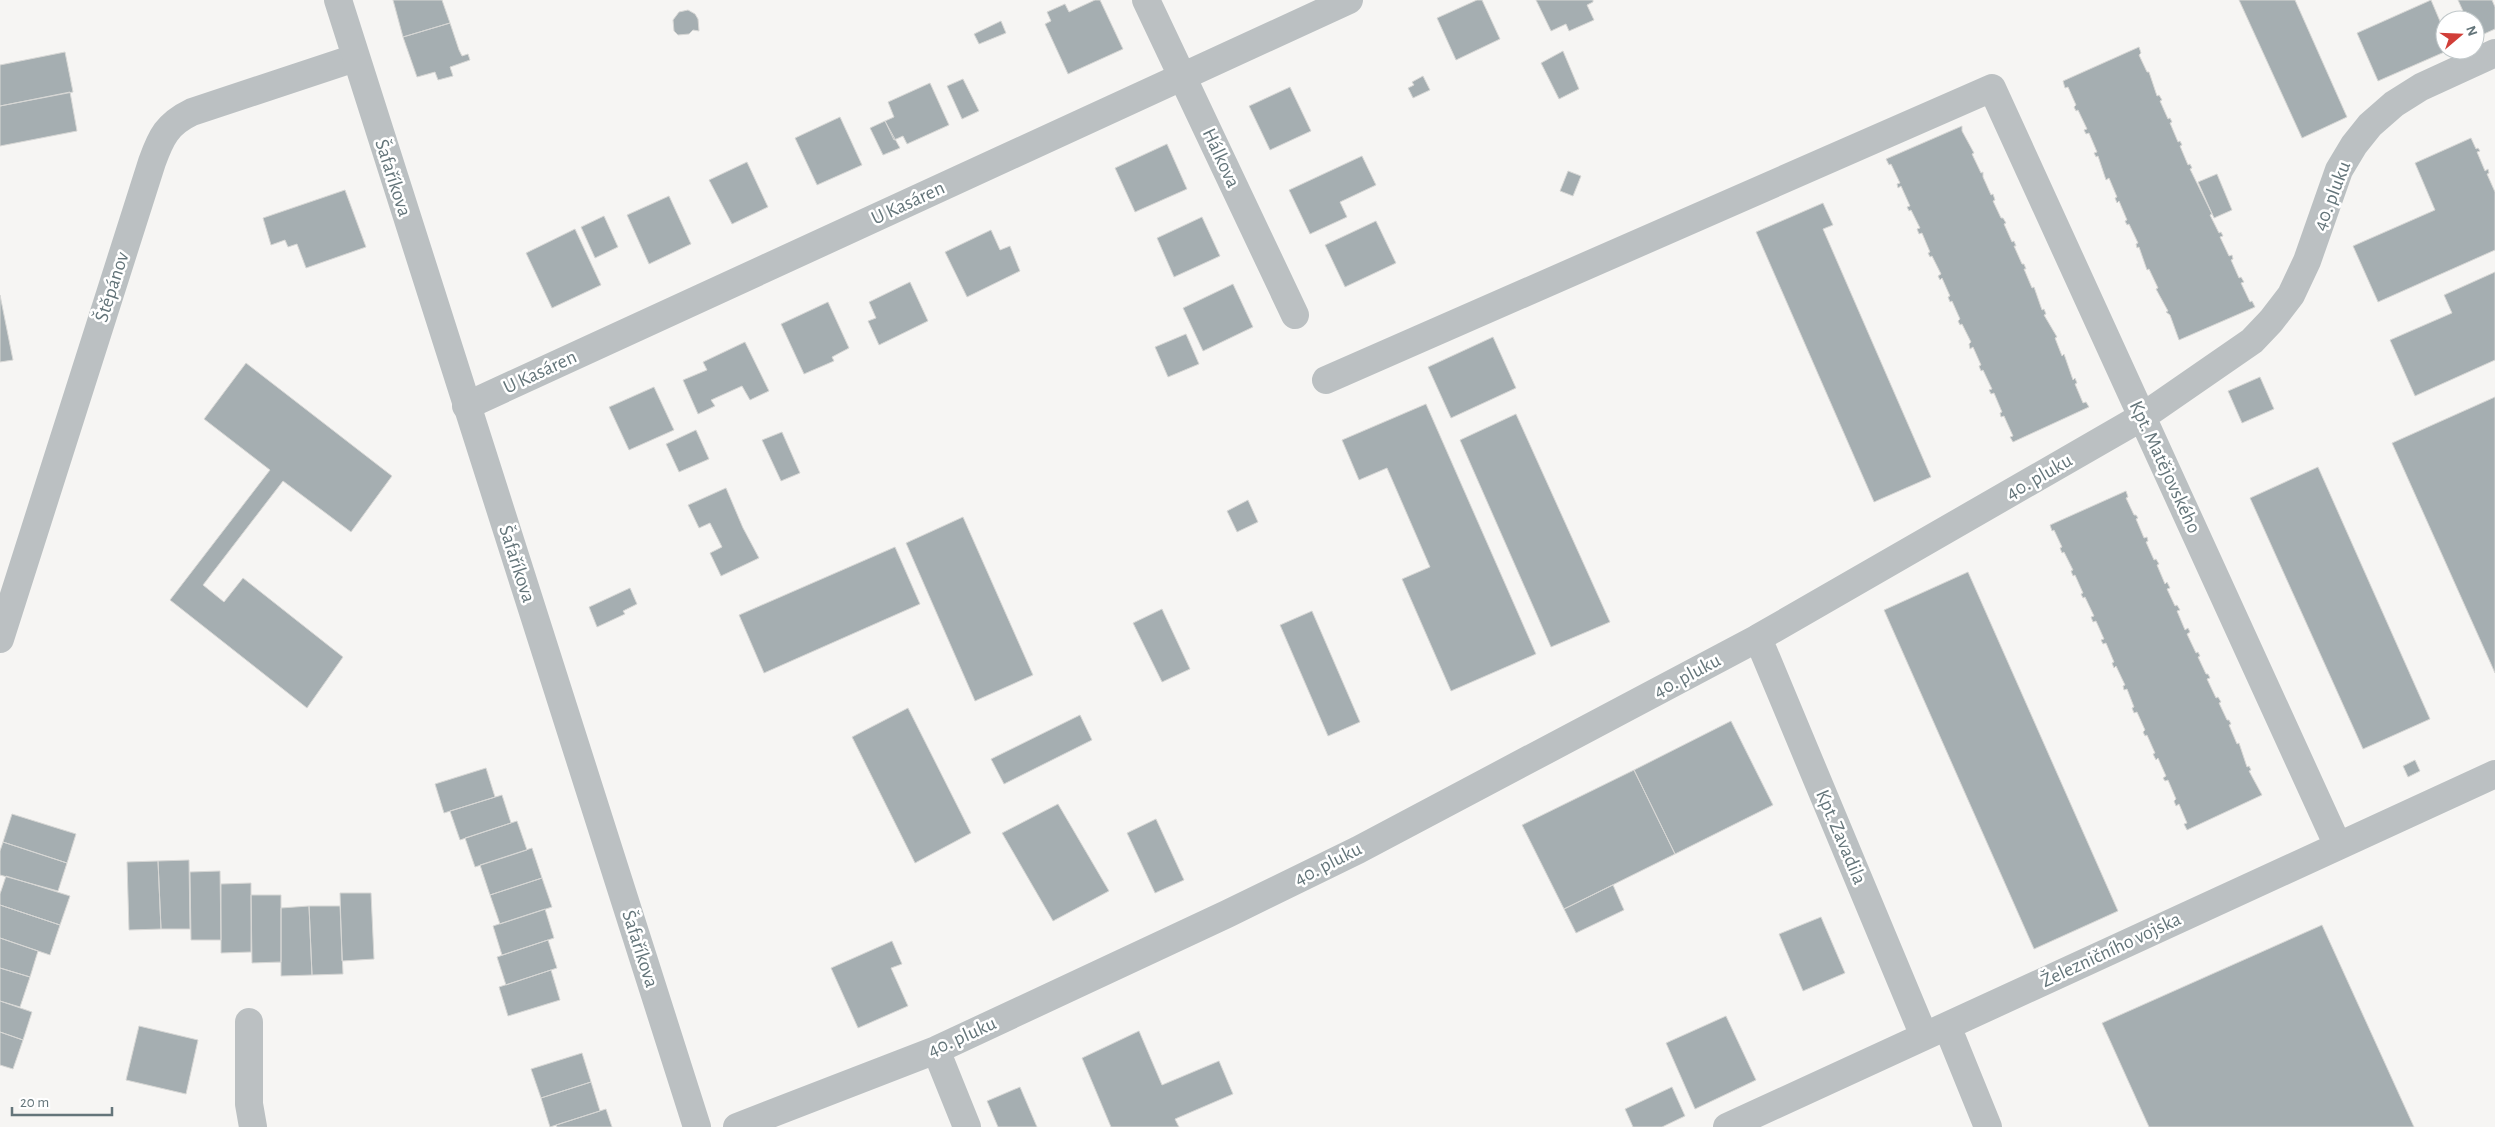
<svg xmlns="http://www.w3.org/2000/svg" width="2495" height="1127" viewBox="0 0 2495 1127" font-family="'Alegreya Sans',sans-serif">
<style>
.building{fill:#a5aeb1;stroke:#d7d7d5}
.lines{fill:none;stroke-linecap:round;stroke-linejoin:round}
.minor{stroke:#bbc0c2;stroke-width:28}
.tertiary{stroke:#bbc0c2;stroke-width:28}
.labels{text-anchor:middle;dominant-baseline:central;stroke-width:5;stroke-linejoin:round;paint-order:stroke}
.street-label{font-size:20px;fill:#64757a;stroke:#fff}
</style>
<rect width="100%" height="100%" fill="#f6f5f3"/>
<!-- building -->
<path class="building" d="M 393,0 L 442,0 L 450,23 L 403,37 Z
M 1095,0 L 1100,0 L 1123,49 L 1068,74 L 1045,24 L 1051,21 L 1047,12 L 1065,4 L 1069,12 Z
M 1477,0 L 1482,0 L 1500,39 L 1456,60 L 1437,18 Z
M 1536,0 L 1593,0 L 1593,2 L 1587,5 L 1594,20 L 1569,31 L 1566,24 L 1551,31 Z
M 2239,0 L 2295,0 L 2347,117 L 2302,138 Z
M 2431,0 L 2445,33 L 2445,50 L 2449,50 L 2378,81 L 2357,33 Z
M 2458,0 L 2492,0 L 2495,7 L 2495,29 L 2475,38 L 2475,20 L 2467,20 Z
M 688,10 L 695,14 L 698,19 L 699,31 L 693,30 L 689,34 L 678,35 L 674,31 L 673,20 L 679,12 Z
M 1001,21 L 1006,33 L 979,44 L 974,34 Z
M 450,23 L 459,50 L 462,56 L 468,54 L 470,60 L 450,67 L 453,76 L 438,80 L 435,72 L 417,77 L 403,37 Z
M 2139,47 L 2141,53 L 2139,55 L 2147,72 L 2149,72 L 2157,96 L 2159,95 L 2162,100 L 2160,101 L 2168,119 L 2170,118 L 2172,122 L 2170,123 L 2178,142 L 2180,141 L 2182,145 L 2180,146 L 2188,165 L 2190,164 L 2192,168 L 2190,169 L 2212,214 L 2210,215 L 2219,233 L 2221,232 L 2223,236 L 2220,237 L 2229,256 L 2232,255 L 2233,259 L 2231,260 L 2239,278 L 2241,277 L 2244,282 L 2241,283 L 2250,302 L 2252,301 L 2255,307 L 2179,340 L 2170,315 L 2166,312 L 2168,311 L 2156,289 L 2158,288 L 2149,269 L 2147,270 L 2139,247 L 2137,248 L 2136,244 L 2138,243 L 2129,224 L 2127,225 L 2125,221 L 2127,220 L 2119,201 L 2117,203 L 2115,198 L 2117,197 L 2109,178 L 2106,180 L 2098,156 L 2096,157 L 2094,153 L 2097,152 L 2089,133 L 2086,134 L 2084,130 L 2087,129 L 2078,110 L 2076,111 L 2074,107 L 2076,105 L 2068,87 L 2065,88 L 2063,81 Z
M 1563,51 L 1579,89 L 1559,99 L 1541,63 Z
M 65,52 L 73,92 L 0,106 L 0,65 Z
M 1423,76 L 1430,90 L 1413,98 L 1408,88 L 1414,85 L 1412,82 Z
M 963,79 L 979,111 L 962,119 L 947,86 Z
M 930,83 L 949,125 L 907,144 L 903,136 L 894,140 L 885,121 L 894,117 L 888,102 Z
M 1290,87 L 1311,131 L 1270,150 L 1249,106 Z
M 70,92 L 77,131 L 0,146 L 0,106 Z
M 840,117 L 862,165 L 817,185 L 795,138 Z
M 885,121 L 900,148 L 883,155 L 870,128 Z
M 1962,126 L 1962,131 L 1974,153 L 1972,154 L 1981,173 L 1983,172 L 1983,177 L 1991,195 L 1993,194 L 1995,200 L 1993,201 L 2001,218 L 2003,218 L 2006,223 L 2004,224 L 2012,242 L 2014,241 L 2016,246 L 2014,246 L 2022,264 L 2024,264 L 2026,269 L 2024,269 L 2032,288 L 2034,287 L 2042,310 L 2044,309 L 2046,314 L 2044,315 L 2057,337 L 2055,338 L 2062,356 L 2064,354 L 2073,380 L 2075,378 L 2077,383 L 2075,384 L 2083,403 L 2086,402 L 2089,407 L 2013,442 L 2010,437 L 2013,436 L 2004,416 L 2001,417 L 2000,413 L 2002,412 L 1994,393 L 1991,394 L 1989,390 L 1992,389 L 1983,370 L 1981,371 L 1979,366 L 1981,365 L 1973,347 L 1970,349 L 1969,344 L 1971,342 L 1962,324 L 1960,325 L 1958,321 L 1960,319 L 1952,301 L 1950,302 L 1948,297 L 1950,296 L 1942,278 L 1940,280 L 1938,276 L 1941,274 L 1932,256 L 1930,257 L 1928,253 L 1930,252 L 1922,233 L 1919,234 L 1917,229 L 1920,228 L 1911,210 L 1909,211 L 1907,207 L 1910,206 L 1901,186 L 1898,188 L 1897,184 L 1900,183 L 1891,164 L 1889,165 L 1886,159 Z
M 2471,138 L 2476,149 L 2478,148 L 2480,151 L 2477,152 L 2485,171 L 2488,169 L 2489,173 L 2487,174 L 2495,192 L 2495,250 L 2378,302 L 2353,246 L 2435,210 L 2415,163 Z
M 1167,144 L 1187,189 L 1135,212 L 1115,168 Z
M 1362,156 L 1376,185 L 1340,202 L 1347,217 L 1310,234 L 1289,190 Z
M 747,162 L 768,207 L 732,224 L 709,180 Z
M 1568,171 L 1581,176 L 1573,196 L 1560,191 Z
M 2217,174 L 2232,210 L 2214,218 L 2198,182 Z
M 345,190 L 366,247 L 306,268 L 297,244 L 288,247 L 285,240 L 271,245 L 263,218 Z
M 669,196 L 691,244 L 649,264 L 627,215 Z
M 1823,203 L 1833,225 L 1823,229 L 1931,477 L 1874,502 L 1756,232 Z
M 604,216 L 618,247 L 595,258 L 581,227 Z
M 1202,217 L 1220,256 L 1174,277 L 1157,238 Z
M 1376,221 L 1396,263 L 1345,287 L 1325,245 Z
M 575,229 L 601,285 L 552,308 L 526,253 Z
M 991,230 L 1000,250 L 1010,246 L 1020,271 L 967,297 L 945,252 Z
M 2495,272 L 2495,360 L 2415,396 L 2390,340 L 2452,313 L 2444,295 Z
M 910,282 L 928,321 L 879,345 L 868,321 L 876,318 L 869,302 Z
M 1233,284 L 1253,327 L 1203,351 L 1183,308 Z
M 0,295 L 13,360 L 0,362 Z
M 828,302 L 849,348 L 832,357 L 834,361 L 804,374 L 781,324 Z
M 1186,334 L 1199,364 L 1168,377 L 1155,347 Z
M 1493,337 L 1516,388 L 1451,418 L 1428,367 Z
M 745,342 L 769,391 L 750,400 L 742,386 L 711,400 L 715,406 L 698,414 L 683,380 L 707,370 L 703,362 Z
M 246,363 L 392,476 L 351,532 L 283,481 L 203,585 L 224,602 L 243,578 L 343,657 L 307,708 L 170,600 L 270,470 L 204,419 Z
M 2260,377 L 2274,409 L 2242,423 L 2228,391 Z
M 654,387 L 674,430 L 629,450 L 609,407 Z
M 2495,397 L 2495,673 L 2392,443 Z
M 1426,404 L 1536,654 L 1451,691 L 1402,579 L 1430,567 L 1387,468 L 1359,480 L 1342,440 Z
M 1516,414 L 1610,622 L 1551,647 L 1460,440 Z
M 696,430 L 709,459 L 679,472 L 666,444 Z
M 782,432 L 800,473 L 781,481 L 762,440 Z
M 2318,467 L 2430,719 L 2363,749 L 2250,498 Z
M 726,488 L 743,528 L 759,558 L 721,576 L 710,553 L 722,547 L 710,523 L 699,528 L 688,505 Z
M 2126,491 L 2128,497 L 2126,498 L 2134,515 L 2136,515 L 2138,518 L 2136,519 L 2144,538 L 2147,537 L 2148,541 L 2146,542 L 2154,560 L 2156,559 L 2159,564 L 2157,565 L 2165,584 L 2167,582 L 2170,588 L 2167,589 L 2175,606 L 2177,605 L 2180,610 L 2177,611 L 2185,630 L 2188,628 L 2190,632 L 2187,634 L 2196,653 L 2198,652 L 2200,656 L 2198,657 L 2206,674 L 2208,674 L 2210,678 L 2207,679 L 2216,698 L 2218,697 L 2221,702 L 2219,703 L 2227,720 L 2229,720 L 2231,724 L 2229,725 L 2237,744 L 2239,743 L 2247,767 L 2249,766 L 2251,770 L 2249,771 L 2262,795 L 2187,830 L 2184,824 L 2187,823 L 2179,804 L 2176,806 L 2174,801 L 2176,799 L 2168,780 L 2165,781 L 2163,778 L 2166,776 L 2158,758 L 2156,760 L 2153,754 L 2155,753 L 2147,735 L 2145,736 L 2143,732 L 2145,730 L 2137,712 L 2134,713 L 2132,708 L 2134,707 L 2127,689 L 2124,690 L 2123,686 L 2125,685 L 2116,666 L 2114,668 L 2112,663 L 2114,662 L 2106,643 L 2103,644 L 2101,640 L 2104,639 L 2096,621 L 2093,622 L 2091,617 L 2094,616 L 2085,597 L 2083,598 L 2081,594 L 2083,593 L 2075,575 L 2073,576 L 2071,571 L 2073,570 L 2064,552 L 2062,553 L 2060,548 L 2062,547 L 2054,530 L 2052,531 L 2050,525 Z
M 1248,500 L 1258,522 L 1237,532 L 1227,511 Z
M 963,517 L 1033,675 L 975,701 L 906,543 Z
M 895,547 L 920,604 L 764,673 L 739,615 Z
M 1968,572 L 2118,911 L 2034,949 L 1884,610 Z
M 630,588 L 637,604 L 623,611 L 625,614 L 597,627 L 589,607 Z
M 1162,609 L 1190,669 L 1162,682 L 1133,623 Z
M 1312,611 L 1360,722 L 1328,736 L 1280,625 Z
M 908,708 L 971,833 L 915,863 L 852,737 Z
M 1080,715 L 1092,740 L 1004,784 L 991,759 Z
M 1731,721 L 1773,805 L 1675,854 L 1634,770 Z
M 2415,760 L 2420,771 L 2408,777 L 2403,766 Z
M 486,768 L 495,797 L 444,813 L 435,784 Z
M 1634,770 L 1675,854 L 1564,909 L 1522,825 Z
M 502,795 L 511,823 L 460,840 L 450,811 Z
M 1058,804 L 1109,891 L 1053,921 L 1002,833 Z
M 12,814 L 76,834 L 67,863 L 3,842 Z
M 1156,819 L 1184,880 L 1155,893 L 1127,833 Z
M 517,821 L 527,850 L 475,867 L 465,838 Z
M 3,842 L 67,863 L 58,891 L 0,875 L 0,851 Z
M 532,848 L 542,878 L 490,895 L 480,865 Z
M 189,860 L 190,929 L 161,929 L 158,861 Z
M 158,861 L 161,929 L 129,930 L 127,862 Z
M 220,871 L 221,940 L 191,940 L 190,872 Z
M 6,876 L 70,896 L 60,925 L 0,905 L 0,894 Z
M 542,878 L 552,907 L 500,924 L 490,895 Z
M 251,883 L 251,952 L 221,953 L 221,884 Z
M 1613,885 L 1624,910 L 1576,933 L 1564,909 Z
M 340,893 L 371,893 L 374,959 L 342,961 Z
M 251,895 L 281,895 L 281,962 L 252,963 Z
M 0,905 L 60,925 L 50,955 L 0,938 Z
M 309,906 L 340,906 L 343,974 L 312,975 Z
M 309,906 L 312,975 L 281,976 L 281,908 Z
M 545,909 L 554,938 L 502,955 L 493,926 Z
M 1821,917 L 1845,973 L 1803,991 L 1779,934 Z
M 2322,925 L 2414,1127 L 2149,1127 L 2102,1023 Z
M 0,938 L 38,951 L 30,977 L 0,968 Z
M 548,940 L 557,968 L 506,985 L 497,957 Z
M 892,941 L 902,964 L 891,968 L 908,1006 L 858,1028 L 831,968 Z
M 0,968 L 30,977 L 20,1007 L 0,1001 Z
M 551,970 L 560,1000 L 508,1016 L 499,987 Z
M 0,1001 L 32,1012 L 23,1040 L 0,1032 Z
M 1726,1016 L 1756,1080 L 1695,1109 L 1666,1043 Z
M 139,1026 L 198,1040 L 186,1094 L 126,1080 Z
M 1139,1031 L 1162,1085 L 1219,1061 L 1233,1094 L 1175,1119 L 1179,1127 L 1111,1127 L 1082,1058 Z
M 0,1032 L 23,1040 L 13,1069 L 0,1065 Z
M 582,1053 L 591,1082 L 541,1098 L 531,1069 Z
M 591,1082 L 600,1111 L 550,1127 L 541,1098 Z
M 1020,1087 L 1037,1127 L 998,1127 L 987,1101 Z
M 1672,1087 L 1685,1116 L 1662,1127 L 1633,1127 L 1625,1109 Z
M 606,1109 L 612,1127 L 557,1127 L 556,1125 Z"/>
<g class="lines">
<!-- minor -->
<path class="minor" d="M 1146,0 L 1295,315
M 1326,380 L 1992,88 L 2338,846
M 466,406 L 1349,0
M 1758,638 L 1924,1036
M 0,639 L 152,162 C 161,137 167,124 192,112 L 355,58
M 249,1022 L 249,1104 L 253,1127
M 1947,1026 L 1988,1127
M 936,1050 L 967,1127
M 737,1127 L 936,1050 L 1227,914 L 1358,850 L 1758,638 L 2142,417 L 2252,341 L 2271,321 L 2291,295 L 2307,261 L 2339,170 L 2354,145 L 2370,125 L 2394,104 L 2421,87 L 2495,53
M 1727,1127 L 2495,774"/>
<!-- tertiary -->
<path class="tertiary" d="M 338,0 L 697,1127"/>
</g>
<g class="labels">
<!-- street labels -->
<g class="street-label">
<text transform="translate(1221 158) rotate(65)">Hálkova</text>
<text transform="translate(393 178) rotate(72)">Šafaříkova</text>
<text transform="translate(2332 196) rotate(-69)">40. pluku</text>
<text transform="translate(908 203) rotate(-25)">U Kasáren</text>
<text transform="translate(112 287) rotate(-72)">Štěpánov</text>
<text transform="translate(540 372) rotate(-25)">U Kasáren</text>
<text transform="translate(2165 467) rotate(65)">Kpt. Matějovského</text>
<text transform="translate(2039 477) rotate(-30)">40. pluku</text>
<text transform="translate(517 564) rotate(72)">Šafaříkova</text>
<text transform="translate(1687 676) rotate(-28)">40. pluku</text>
<text transform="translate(1841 837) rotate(67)">Kpt. Zavadila</text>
<text transform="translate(1328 864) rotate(-27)">40. pluku</text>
<text transform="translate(640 949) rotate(72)">Šafaříkova</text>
<text transform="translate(2111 950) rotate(-25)">Železničního vojska</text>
<text transform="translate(962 1037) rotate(-24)">40. pluku</text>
</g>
</g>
<!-- north arrow -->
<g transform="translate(2460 35) rotate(71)"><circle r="24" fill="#ffffff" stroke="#c1c8ca"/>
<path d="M0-4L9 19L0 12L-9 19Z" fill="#d13e38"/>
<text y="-8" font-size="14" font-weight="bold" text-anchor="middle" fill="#64757a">N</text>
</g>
<!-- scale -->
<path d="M12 1107v8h100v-8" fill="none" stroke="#64757a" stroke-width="2.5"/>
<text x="20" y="1107" font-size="15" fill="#64757a" stroke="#ffffff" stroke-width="4" paint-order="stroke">20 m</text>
</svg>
